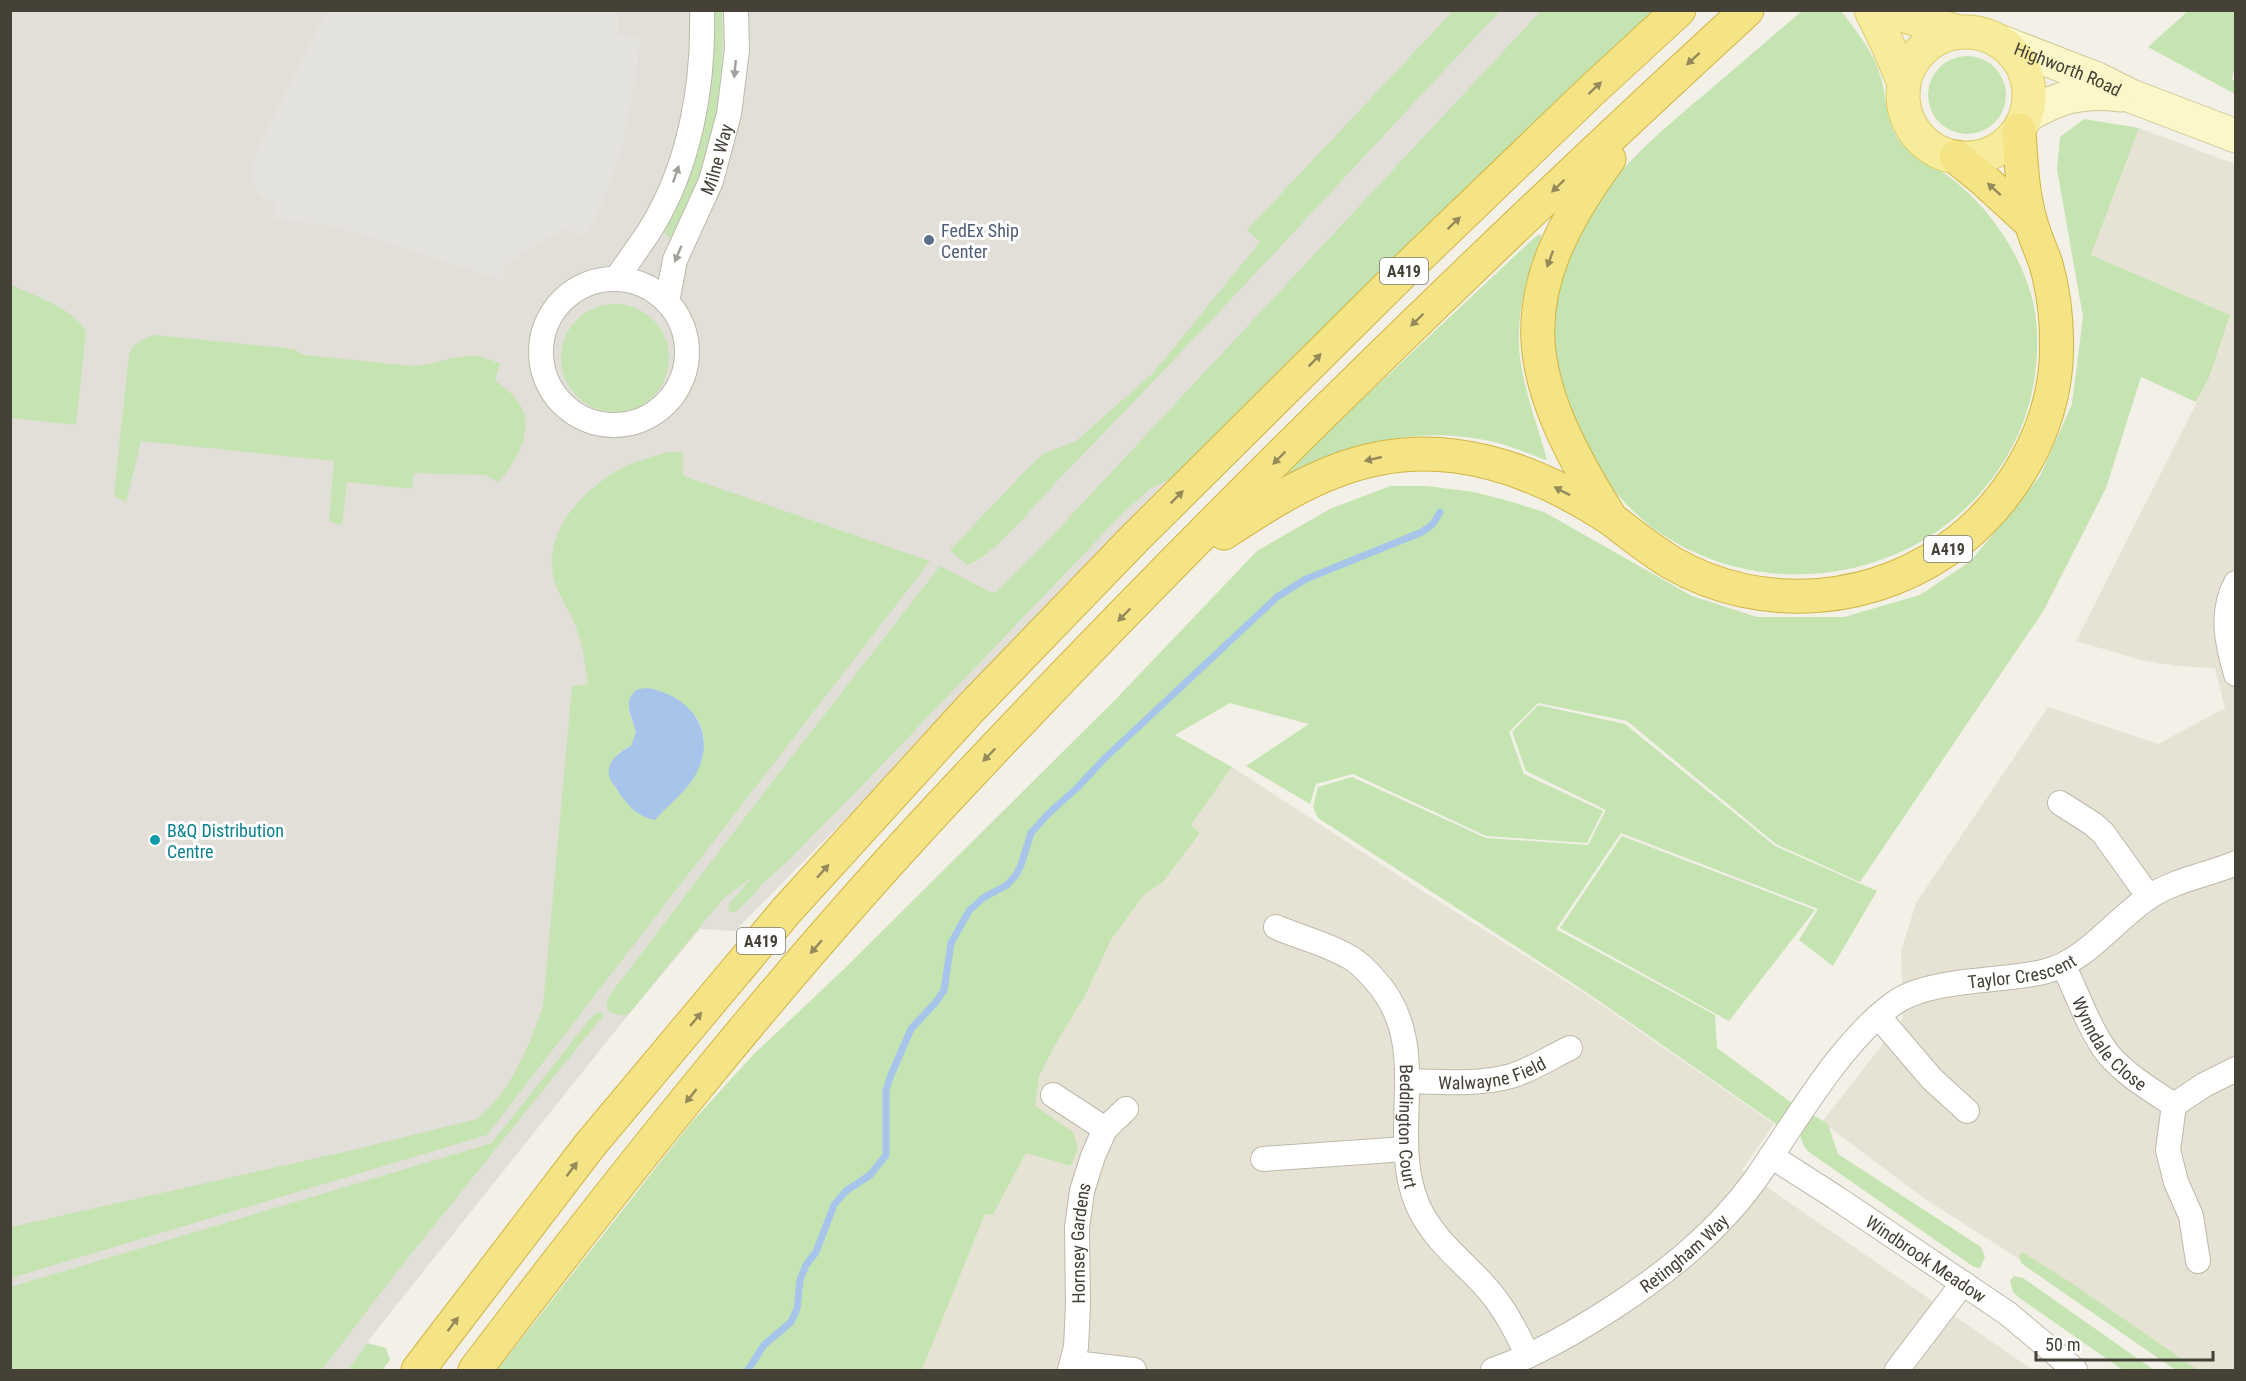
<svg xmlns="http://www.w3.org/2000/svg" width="2246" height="1381" viewBox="0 0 2246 1381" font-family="'Roboto Condensed',sans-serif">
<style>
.residential{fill:#e6e3d5}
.industrial{fill:#e1dfd8}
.green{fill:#c5e4b2;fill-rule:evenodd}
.parking{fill:#e3e2de}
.water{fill:#a7c4eb}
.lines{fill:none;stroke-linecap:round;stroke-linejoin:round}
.stream{stroke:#a7c4eb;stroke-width:7}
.minor-casing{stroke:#bdb9aa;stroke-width:26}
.secondary-casing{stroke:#cfc999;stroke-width:35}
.primary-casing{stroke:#dbcc6c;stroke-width:35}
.trunk-casing{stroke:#d2b441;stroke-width:35}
.minor{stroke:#fff;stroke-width:24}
.secondary{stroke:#fbf7c8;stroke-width:33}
.primary{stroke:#f7ec9b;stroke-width:33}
.trunk{stroke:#f5e486;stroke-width:33}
.oneway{fill:#948a5a}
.oneway2{fill:#a2a09a}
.service-dot{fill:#5c6f8a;stroke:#fff;stroke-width:2}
.culture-dot{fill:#0f9aa8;stroke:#fff;stroke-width:2}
.labels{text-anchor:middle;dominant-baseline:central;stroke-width:6;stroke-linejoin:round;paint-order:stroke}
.shield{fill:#fff;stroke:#7d7a72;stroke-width:1.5}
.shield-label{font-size:16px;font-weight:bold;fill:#454136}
.street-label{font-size:18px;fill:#454136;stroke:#fff}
.service-label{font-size:18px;fill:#4e5e75;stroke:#fff;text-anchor:start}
.culture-label{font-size:18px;fill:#0d838f;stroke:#fff;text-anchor:start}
</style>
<rect width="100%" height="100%" fill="#f2f0e7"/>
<!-- residential -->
<path class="residential" d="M 2139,128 L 2235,164 L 2235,1370 L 2193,1370 L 1922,1197 L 1822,1122 L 1903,1018 L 1901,951 L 1916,903 L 2048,707 L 2158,744 L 2225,708 L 2215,668 L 2176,666 L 2141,660 L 2076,641 L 2209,378 L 2230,315 L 2091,255 Z
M 1232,767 L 1427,894 L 1586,994 L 1774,1124 L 1742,1170 L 2033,1370 L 922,1370 L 985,1214 L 993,1215 L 1026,1153 L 1072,1166 L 1073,1132 L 1034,1106 L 1039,1077 L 1054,1047 L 1086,994 L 1111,940 L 1144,895 L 1163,882 L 1200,833 L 1191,825 Z"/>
<!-- industrial -->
<path class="industrial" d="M 10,11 L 1641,11 L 735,931 L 700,929 L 628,1015 L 371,1337 L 348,1370 L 11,1370 Z"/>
<!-- green -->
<path class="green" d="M 714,11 L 722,11 C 725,94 712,164 670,238 L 664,232 C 675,210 686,187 694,164 C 711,114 715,63 714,11 Z
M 1453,11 L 1500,11 C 1355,165 1213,322 1065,473 C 1043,495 993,558 967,565 L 950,550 L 1031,465 L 1045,453 L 1075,442 L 1153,373 L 1260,242 L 1247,230 Z
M 1541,11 L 1652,11 L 1421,234 L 1188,471 L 1151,488 L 1124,512 L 876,771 L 788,861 L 761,885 L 750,899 L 735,912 L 728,911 L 730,903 L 753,876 L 721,901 L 628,1015 L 619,1015 L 609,1012 L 606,1003 L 612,992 L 769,786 L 940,566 L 992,593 L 996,592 L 1038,551 Z
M 1802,11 L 1841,11 C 1857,32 1874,52 1881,78 C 1886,96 1886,115 1894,132 C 1905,154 1929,163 1948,176 C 1989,206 2023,256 2034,306 C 2042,348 2035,399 2017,437 C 1955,571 1782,615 1660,533 C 1633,515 1597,475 1583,445 C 1576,431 1572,415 1567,400 C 1563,390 1558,380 1556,370 C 1550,341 1553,305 1561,276 C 1565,264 1573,252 1578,240 C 1585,227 1590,210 1599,198 C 1633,153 1676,118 1718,83 C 1746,59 1774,35 1802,11 Z
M 2188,11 L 2235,11 L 2235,67 L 2232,79 L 2235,81 L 2235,94 L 2148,47 Z
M1928 95a39 39 0 1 1 78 0a39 39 0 1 1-78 0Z
M 2084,119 L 2139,128 L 2091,255 L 2230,315 L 2209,378 L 2196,402 L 2141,377 L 2106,488 L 2044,610 L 1860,882 L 1776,844 L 1627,721 L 1538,703 L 1509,732 L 1524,774 L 1603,811 L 1587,843 L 1486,836 L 1353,774 L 1316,784 L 1310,804 L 1246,766 L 1309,724 L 1230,703 L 1175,735 L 1232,767 L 1191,825 L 1200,833 L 1163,882 L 1144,895 L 1111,940 L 1086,994 L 1054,1047 L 1039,1077 L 1035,1106 L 1073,1132 L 1078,1148 L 1071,1166 L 1026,1153 L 993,1215 L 985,1214 L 922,1370 L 497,1370 L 691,1123 L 753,1055 L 844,969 L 1114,701 L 1257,551 L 1330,509 L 1390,486 L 1427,486 L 1474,492 L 1509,501 L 1544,512 L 1692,596 L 1757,617 L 1844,617 L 1920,595 L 1971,561 L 2040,476 L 2072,404 L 2083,317 L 2057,169 L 2060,137 Z
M 1541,234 L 1541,239 C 1524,280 1513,326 1522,370 C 1528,401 1539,431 1547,460 C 1529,454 1509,445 1490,441 C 1418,426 1354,441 1289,475 L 1287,472 L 1289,468 L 1535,237 Z
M 11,285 C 34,296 75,308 86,332 L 76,425 L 11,418 Z
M561 358a54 54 0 1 1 108 0a54 54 0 1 1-108 0Z
M 155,335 L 294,349 L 304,355 L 412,366 C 432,366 461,353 477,356 C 485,357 493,361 500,363 L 495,381 C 542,410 528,445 499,482 L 485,475 L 414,473 L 412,489 L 347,482 L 342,525 L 329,521 L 334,461 L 141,441 L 126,502 L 116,498 L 114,494 L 129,355 C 134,342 142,339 155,335 Z
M 669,452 L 683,452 L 683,476 L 930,561 L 487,1135 L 11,1278 L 11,1227 L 353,1150 L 477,1119 C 510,1093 530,1045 543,1006 L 572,686 L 588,684 C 585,664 583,644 575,625 C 570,611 560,598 555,583 C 541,537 576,497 613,473 C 628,463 651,457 669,452 ZM 628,711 L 696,716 L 701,725 L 704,740 L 669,803 L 655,820 L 623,799 L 611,781 L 619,752 L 631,746 L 636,732 Z
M 1538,705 L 1625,724 L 1775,846 L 1877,891 L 1833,966 L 1799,940 L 1818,909 L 1621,833 L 1556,929 L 1715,1015 L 1717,1048 L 1796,1106 L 1776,1124 L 1586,992 L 1318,818 L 1313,807 L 1318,787 L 1352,777 L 1486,838 L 1588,845 L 1606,810 L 1526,771 L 1512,732 Z
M 1622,836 L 1815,910 L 1729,1021 L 1560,928 Z
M 600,1011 L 603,1016 L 395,1274 L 322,1370 L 11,1370 L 11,1287 L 492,1143 L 592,1016 Z
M 1813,1115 L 1828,1124 L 1838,1154 L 1981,1247 L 1985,1257 L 1980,1268 L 1974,1267 L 1809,1152 C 1797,1139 1797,1125 1813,1115 Z
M 2022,1252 L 2070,1282 L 2198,1370 L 2176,1370 L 2171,1367 L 2021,1263 L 2019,1255 Z
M 2014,1276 L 2023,1278 L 2154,1370 L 2123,1370 L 2021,1299 L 2013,1292 L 2010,1281 Z
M 367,1343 L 386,1348 L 390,1360 L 382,1370 L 348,1370 Z"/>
<!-- parking -->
<path class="parking" d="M 327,10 L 618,11 L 618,35 L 640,37 L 636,79 L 621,154 L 605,197 L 585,237 L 567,228 L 532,247 L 506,265 L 502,280 L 343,229 L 321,224 L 274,220 L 275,201 L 265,199 L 256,191 L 251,179 L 251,165 L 258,149 Z"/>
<!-- water -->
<path class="water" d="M 647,688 C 694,696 720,736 693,779 C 685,792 665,808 655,820 C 638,817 627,805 618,791 C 616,787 612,783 610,779 C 604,763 619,752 631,746 L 636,732 C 632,716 621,701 638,689 Z"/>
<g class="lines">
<!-- stream -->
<path class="stream" d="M 748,1370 L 764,1345 L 791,1322 L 797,1309 L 800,1280 L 806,1265 L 816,1252 L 834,1205 L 846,1191 L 870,1175 L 886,1155 L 886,1090 L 891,1075 L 911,1029 L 936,1002 L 944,990 L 951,943 L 969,911 L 983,898 L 1007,885 L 1016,875 L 1021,865 L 1031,833 L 1048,814 L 1077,788 L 1104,759 L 1277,597 L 1306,579 L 1422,532 L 1433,524 L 1440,512"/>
<!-- minor casing -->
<g class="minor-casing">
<g id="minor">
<path d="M 616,279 C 627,263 639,247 650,230 C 690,166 704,85 702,10"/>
<circle cx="614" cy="352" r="73"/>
<path id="s1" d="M 667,302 L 675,260 L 711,181 L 729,114 L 737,50 L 736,10"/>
<path d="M 2236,583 C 2220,612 2227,644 2236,674"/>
<path d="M 2060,803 L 2093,824 L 2103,833 L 2149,897"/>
<path id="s2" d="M 1276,927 C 1301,938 1328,944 1351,958 C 1360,963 1368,972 1375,980 C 1435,1046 1386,1132 1418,1206 C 1433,1239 1462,1261 1485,1286 C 1504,1307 1516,1331 1528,1356"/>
<path id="s3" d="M 2064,967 C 2078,995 2089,1029 2108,1054 C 2126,1075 2151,1090 2174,1105 L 2168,1150 L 2176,1182 L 2191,1216 L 2198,1261"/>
<path d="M 1878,1016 L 1932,1079 L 1967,1111"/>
<path id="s4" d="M 1409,1081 C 1442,1082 1478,1085 1511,1076 C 1531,1070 1551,1057 1570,1048"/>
<path d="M 1053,1095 L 1105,1129"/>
<path d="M 2174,1105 L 2204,1085 L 2236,1069"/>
<path id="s5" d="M 1771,1156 L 1835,1197 L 2007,1313 L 2075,1370"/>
<path d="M 1263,1159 L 1405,1149"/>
<path d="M 1074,1363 L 1134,1370"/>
<path id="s6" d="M 1070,1370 L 1076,1347 L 1078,1305 L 1077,1228 L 1082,1191 L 1093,1156 L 1105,1129 L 1126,1109"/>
<path id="s7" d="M 1493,1370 C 1538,1354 1577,1331 1617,1305 C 1670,1270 1717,1232 1755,1180 C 1795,1123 1838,1045 1893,1004 C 1927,978 2001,982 2043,972 C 2086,962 2113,921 2149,897 C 2174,880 2208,875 2236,863"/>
<path d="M 1897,1370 L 1963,1283"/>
</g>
</g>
<!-- secondary casing -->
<g class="secondary-casing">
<g id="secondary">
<path id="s8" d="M 2004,43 L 2097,79 L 2131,96 L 2236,136"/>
<path d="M 2026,116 C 2059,97 2081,90 2120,95"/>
</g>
</g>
<!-- primary casing -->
<g class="primary-casing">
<path id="primary" d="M 1871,10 L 1887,43 L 1904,83
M 1884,10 L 1959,32
M1903 95a63 63 0 1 1 126 0a63 63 0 1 1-126 0Z"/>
</g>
<!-- trunk casing -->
<g class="trunk-casing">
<path id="trunk" d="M 1956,157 L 1984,180 L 2031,223
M 1609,159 C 1506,299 1522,376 1610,517
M 1224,533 C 1296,485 1365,444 1455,456 C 1511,463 1564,488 1611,519 C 1631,534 1650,550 1672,563 C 1762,615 1878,605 1960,540 C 2013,497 2051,432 2056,363 C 2058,330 2055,296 2046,264 C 2041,250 2035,237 2031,223 C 2022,193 2021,161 2019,130
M 418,1370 L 590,1145 L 787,910 L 970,709 L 1135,538 L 1405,270 L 1590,92 L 1679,10
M 475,1370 C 624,1174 778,980 946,800 C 1202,526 1471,264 1747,10"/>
</g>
<!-- minor -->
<use href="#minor" class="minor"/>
<!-- secondary -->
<use href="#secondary" class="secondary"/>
<!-- primary -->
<use href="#primary" class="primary"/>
<!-- trunk -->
<use href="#trunk" class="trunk"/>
</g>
<!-- one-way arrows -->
<defs><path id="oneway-solid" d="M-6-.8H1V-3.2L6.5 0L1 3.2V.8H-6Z" transform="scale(1.5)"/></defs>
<g class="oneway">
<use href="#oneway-solid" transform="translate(1693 59) rotate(138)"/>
<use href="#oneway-solid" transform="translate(1595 88) rotate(-43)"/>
<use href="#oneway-solid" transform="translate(1558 186) rotate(136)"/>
<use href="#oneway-solid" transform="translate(1994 189) rotate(-138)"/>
<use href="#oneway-solid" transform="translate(1454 223) rotate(-44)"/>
<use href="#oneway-solid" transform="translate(1550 259) rotate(110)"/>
<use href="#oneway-solid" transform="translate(1417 320) rotate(136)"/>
<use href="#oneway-solid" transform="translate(1315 360) rotate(-45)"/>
<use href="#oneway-solid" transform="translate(1279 458) rotate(135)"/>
<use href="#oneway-solid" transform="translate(1373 459) rotate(167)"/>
<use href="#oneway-solid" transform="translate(1562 491) rotate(-153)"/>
<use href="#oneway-solid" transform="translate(1177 497) rotate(-45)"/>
<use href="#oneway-solid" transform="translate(1124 615) rotate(134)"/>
<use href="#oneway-solid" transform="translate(989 755) rotate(134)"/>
<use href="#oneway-solid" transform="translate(823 871) rotate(-48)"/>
<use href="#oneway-solid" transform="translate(816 947) rotate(131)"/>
<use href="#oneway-solid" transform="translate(696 1019) rotate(-50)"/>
<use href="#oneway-solid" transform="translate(691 1096) rotate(129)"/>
<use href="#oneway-solid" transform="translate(572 1169) rotate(-53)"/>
<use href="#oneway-solid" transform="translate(453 1324) rotate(-53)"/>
</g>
<g class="oneway2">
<use href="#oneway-solid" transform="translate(735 69) rotate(95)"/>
<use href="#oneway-solid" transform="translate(676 174) rotate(-71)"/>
<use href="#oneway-solid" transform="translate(678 254) rotate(113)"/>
</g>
<!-- markers -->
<circle class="service-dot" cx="929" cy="240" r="6"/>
<circle class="culture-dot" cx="155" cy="840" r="6"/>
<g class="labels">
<!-- shield labels -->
<g class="shield">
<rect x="1380" y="258" width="48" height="26" rx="4.5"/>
<rect x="1924" y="536" width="48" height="26" rx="4.5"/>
<rect x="737" y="928" width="48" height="26" rx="4.5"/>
</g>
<g class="shield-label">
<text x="1404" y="271">A419</text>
<text x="1948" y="549">A419</text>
<text x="761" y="941">A419</text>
</g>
<!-- street labels -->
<g class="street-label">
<text stroke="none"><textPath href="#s8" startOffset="69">Highworth Road</textPath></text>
<text stroke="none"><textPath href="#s1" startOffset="152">Milne Way</textPath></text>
<text stroke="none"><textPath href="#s7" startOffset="686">Taylor Crescent</textPath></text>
<text stroke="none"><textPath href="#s3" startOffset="90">Wynndale Close</textPath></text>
<text stroke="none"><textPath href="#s4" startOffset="84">Walwayne Field</textPath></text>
<text stroke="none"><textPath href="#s2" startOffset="268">Beddington Court</textPath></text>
<text stroke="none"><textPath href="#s6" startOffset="128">Hornsey Gardens</textPath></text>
<text stroke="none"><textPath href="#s7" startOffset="225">Retingham Way</textPath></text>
<text stroke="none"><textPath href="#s5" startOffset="186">Windbrook Meadow</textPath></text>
</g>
<!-- service labels -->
<g class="service-label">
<text x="941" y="230">FedEx Ship<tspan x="941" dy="21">Center</tspan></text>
</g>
<!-- culture labels -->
<g class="culture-label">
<text x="167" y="830">B&amp;Q Distribution<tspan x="167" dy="21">Centre</tspan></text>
</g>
</g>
<!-- border -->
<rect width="2246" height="1381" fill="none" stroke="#454136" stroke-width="24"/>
<!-- scale -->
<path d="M2036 1351v9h177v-9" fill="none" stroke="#454136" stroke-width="3"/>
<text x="2045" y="1351" font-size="18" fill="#454136" stroke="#ffffff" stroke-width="4.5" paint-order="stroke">50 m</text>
</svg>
